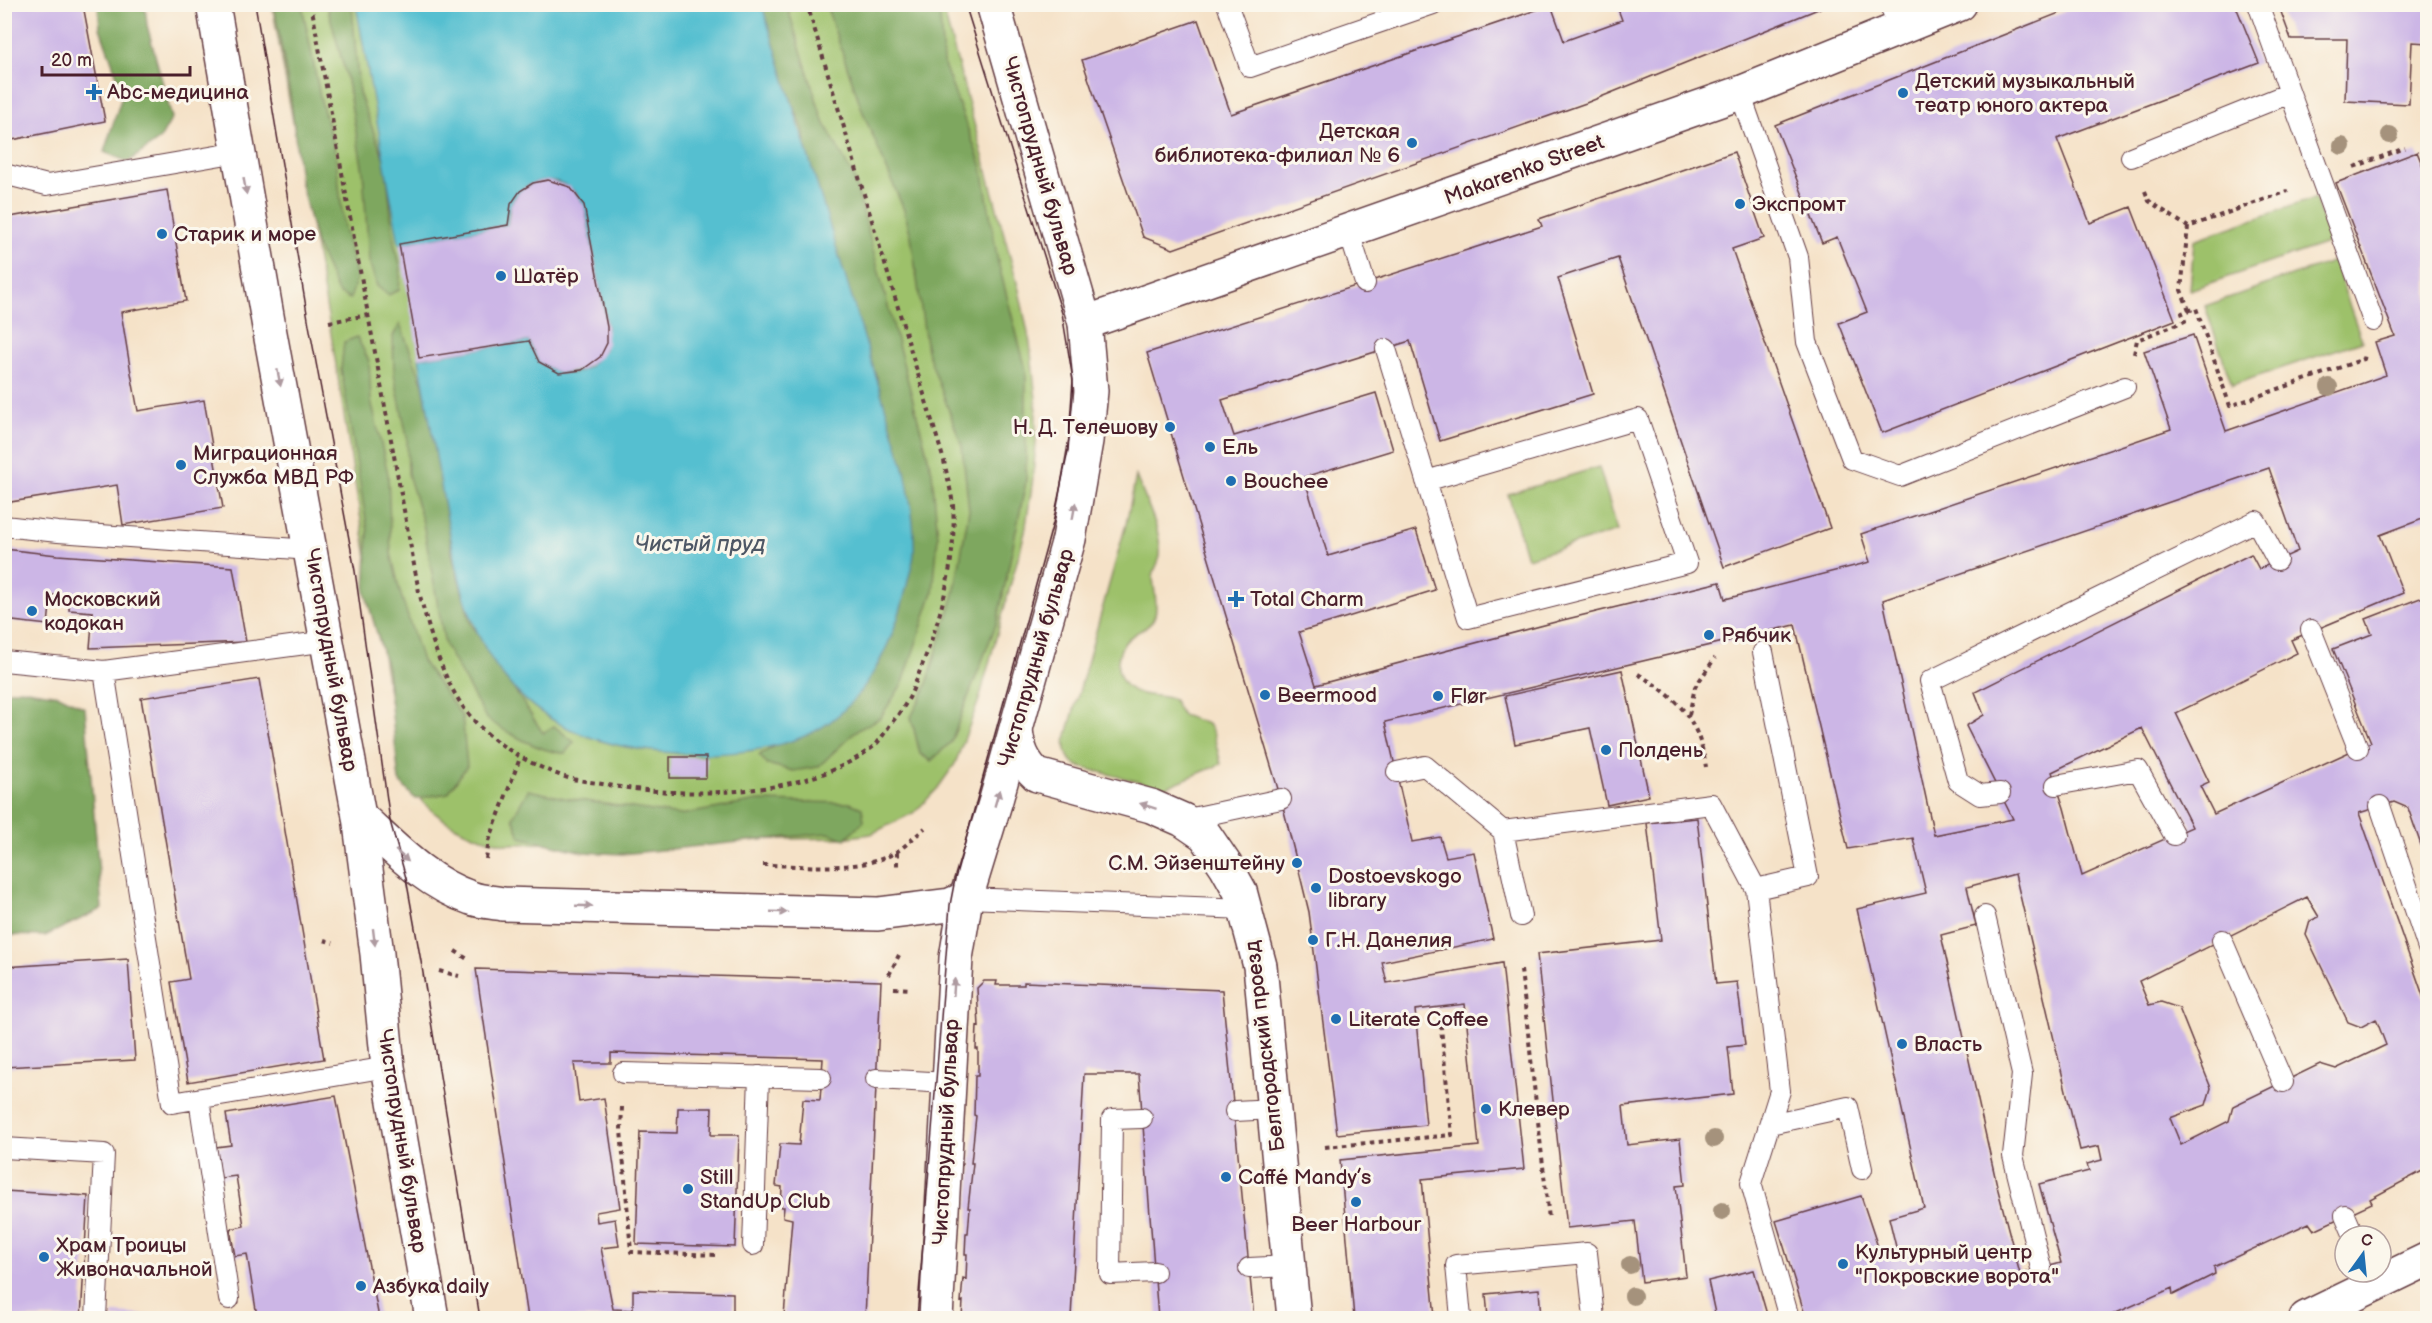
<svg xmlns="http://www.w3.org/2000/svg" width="2432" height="1323" viewBox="0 0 2432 1323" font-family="'Balsamiq Sans',sans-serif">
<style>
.green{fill:#9dc16b;stroke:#74704b;stroke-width:1.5}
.forest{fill:#7ea75f;stroke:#646345;stroke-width:1.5}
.water{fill:#54bfd0;stroke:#4f6f7e;stroke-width:1.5}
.building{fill:#ccb6e6;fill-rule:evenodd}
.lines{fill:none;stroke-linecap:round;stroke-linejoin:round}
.service-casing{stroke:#643c43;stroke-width:22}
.minor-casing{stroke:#643c43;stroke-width:36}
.secondary-casing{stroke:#643c43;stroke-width:36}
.path{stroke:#643c43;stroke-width:4;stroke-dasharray:4.5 4.5;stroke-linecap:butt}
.service{stroke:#fff;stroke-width:20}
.minor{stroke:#fff;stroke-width:33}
.secondary{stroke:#fff;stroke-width:33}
.tram{stroke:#4a1f2b;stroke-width:1.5}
.tree{fill:#a5927c}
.oneway{fill:#ae9aa0}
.poi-dot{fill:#1f6fb2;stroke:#fbf7ec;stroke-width:2}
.labels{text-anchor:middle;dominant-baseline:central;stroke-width:6;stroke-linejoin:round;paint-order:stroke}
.poi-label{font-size:21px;fill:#4a1f2b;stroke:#fbf7ec;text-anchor:start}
.street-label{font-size:21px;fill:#4a1f2b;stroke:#fbf7ec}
.water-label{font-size:22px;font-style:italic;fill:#4e5765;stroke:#fbf7ec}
</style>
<rect width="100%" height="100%" fill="#fbf7ec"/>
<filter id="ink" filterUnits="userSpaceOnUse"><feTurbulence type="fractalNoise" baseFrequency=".0167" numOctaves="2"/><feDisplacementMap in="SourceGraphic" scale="12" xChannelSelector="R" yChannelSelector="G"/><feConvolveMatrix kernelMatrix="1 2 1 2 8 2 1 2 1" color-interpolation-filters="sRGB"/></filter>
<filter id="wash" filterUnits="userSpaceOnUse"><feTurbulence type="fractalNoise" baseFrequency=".008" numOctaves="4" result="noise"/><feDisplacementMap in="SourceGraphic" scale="24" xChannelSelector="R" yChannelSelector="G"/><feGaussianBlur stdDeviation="1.35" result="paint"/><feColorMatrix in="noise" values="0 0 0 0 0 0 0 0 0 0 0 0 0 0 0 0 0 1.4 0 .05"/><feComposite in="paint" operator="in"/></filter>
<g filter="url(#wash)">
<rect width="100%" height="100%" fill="#f5e2c8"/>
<!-- green -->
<path class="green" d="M 272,5 L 942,5 L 1019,290 L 1030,343 L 1036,399 L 1036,444 L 1032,486 L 1025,532 L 979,700 L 955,764 L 937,789 L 915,812 L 871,834 L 842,838 L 505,844 C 470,837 433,820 414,789 C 406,777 403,762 398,749 L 329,322 Z
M 2315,198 L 2330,242 L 2190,290 L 2194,240 Z
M 2334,261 L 2362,341 L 2232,385 L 2205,306 Z
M 1599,467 L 1618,531 L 1527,558 L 1508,494 Z
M 1136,476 C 1145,500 1162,530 1160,556 C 1159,563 1153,570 1153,578 C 1154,590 1158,603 1155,615 C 1152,627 1141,629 1132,636 C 1112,649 1113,684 1136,692 C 1148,697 1160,695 1173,699 L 1182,715 L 1208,724 L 1213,732 L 1221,764 L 1164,788 L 1080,767 C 1068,762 1066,754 1065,742 L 1126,524 Z"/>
<!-- forest -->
<path class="forest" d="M 98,5 L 145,5 L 147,25 L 172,118 L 160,139 L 128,162 L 104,152 L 123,93 L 100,28 Z
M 274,5 L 302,5 L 321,101 L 335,151 L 344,228 L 357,277 L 350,299 L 338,293 L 316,244 L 300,180 L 291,100 Z
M 327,5 L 352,5 L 359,93 L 386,164 L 394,243 L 401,267 L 399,290 L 388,295 L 377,286 L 369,261 L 363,171 L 346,76 Z
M 757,5 L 789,5 L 789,12 L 822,118 L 854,178 L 932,472 L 938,537 L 933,592 L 903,683 L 880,718 L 856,731 L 818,767 L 793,771 L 767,764 L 759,755 L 815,724 L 879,664 L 905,564 L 882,428 L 877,377 L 847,313 L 818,226 L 803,129 L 778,67 Z
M 826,5 L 935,5 L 940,15 L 943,62 L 982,167 L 998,262 L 1026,370 L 1026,482 L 998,619 L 951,742 L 931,761 L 920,754 L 911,717 L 926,687 L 954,594 L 969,510 L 962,446 L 927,351 L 911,236 L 904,210 L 862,110 Z
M 400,324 L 423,384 L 446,500 L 452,554 L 471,624 L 543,733 L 554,726 L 574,742 L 565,753 C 542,753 505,732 486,718 L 445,645 L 423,523 L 408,474 L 407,437 L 394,374 L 393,336 Z
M 357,337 L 369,361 L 371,400 L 388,474 L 391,553 L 400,592 L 422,661 L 462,716 L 467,766 L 448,793 L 415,799 L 399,781 L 387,668 L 365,592 L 368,532 L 341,369 L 344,342 Z
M 20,689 L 59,695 L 85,708 L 102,909 L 45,936 L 5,935 L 5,692 Z
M 528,790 L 565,798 L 680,815 L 758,801 L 850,803 L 862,808 L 864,821 L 845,839 L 828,833 L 622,854 L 583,852 L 520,837 L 513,817 Z"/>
<!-- water -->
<path class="water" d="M 356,5 L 762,5 L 905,471 C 910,498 915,524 914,552 C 914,562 910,571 908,581 C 895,641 863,715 800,738 C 755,755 700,757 652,751 C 590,744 532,720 496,666 C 462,616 454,555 443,497 C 435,450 427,404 419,358 L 529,341 L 539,362 L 559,373 L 575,373 L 589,367 L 604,350 L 607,327 L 586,213 C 573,163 505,174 508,225 L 399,244 Z"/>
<g id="blocks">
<!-- building -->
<path class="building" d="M 1616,4 L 1828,5 L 1586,103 L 1173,249 L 1143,237 L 1082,60 L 1198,20 L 1231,114 L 1551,5 L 1564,41 L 1622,20 Z
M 2082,4 L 2235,4 L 2259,63 L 2057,139 L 2090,223 L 2131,207 L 2175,320 L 1882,433 L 1839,323 L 1867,312 L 1837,237 L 1822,243 L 1775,125 Z
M 2278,4 L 2428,4 L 2428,43 L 2412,42 L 2409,104 L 2345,101 L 2347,39 L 2291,39 Z
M 4,5 L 83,5 L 105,121 L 7,141 L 4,130 Z
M 1734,152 L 1764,238 L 1732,249 L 1830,528 L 1724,567 L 1618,258 L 1558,278 L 1593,394 L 1440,441 L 1410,341 L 1222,400 L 1234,436 L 1376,393 L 1393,450 L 1304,477 L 1328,556 L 1416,530 L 1435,590 L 1299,632 L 1316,685 L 1563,620 L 1720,582 L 1725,599 L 1870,562 L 1861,534 L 2171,429 L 2144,351 L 2193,335 L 2226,431 L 2386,375 L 2375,342 L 2395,336 L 2336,183 L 2417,152 L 2428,179 L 2428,517 L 2380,535 L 2403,593 L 2291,640 L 2297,653 L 2176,713 L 2209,782 L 2200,786 L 2214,814 L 2371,742 L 2333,649 L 2372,634 L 2366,619 L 2428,595 L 2428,865 L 2408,808 L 2394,802 L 2359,813 L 2428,1010 L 2428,1168 L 2370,1199 L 2372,1203 L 2314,1230 L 2309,1223 L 2214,1267 L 2215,1274 L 2173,1295 L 2172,1288 L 2105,1318 L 1806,1318 L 1776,1221 L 1861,1196 L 1882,1259 L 1898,1255 L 1889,1218 L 1924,1208 L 1857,909 L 1926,893 L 1913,838 L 1848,849 L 1795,625 L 1385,722 L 1412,842 L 1440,837 L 1446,857 L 1474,852 L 1493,939 L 1382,962 L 1387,983 L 1502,963 L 1524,1169 L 1422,1179 L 1435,1318 L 1354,1318 L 1340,1160 L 1479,1146 L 1465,1004 L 1415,1010 L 1426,1125 L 1337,1134 L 1309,912 L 1297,863 L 1281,799 L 1147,353 L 1542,226 L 1539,219 ZM 2269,468 L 2298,551 L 2259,569 L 2251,554 L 1975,692 L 1984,715 L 1966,726 L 2013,819 L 1934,835 L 1883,600 ZM 2142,728 L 2192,827 L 2082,876 L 2064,808 L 2052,772 ZM 2015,874 L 2080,1150 L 2099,1146 L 2102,1160 L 2087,1164 L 2089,1171 L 2039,1184 L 2061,1263 L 2020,1274 L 1998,1190 L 1941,935 L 1976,926 L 1967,887 ZM 2307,897 L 2319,917 L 2310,921 L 2306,935 L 2348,1022 L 2361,1027 L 2376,1019 L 2386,1045 L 2336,1069 L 2320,1064 L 2233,1106 L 2229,1121 L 2181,1145 L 2170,1118 L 2206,1105 L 2211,1088 L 2179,1008 L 2161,1002 L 2149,1005 L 2139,981 Z
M 548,180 L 570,187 L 584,205 L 607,327 L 607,343 L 600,357 L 582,370 L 559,373 L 539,362 L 529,341 L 419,358 L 399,244 L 508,225 L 511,204 L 520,191 L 533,183 Z
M 167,190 L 186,301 L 121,312 L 131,373 L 138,411 L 204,400 L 223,508 L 123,525 L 117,485 L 4,503 L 4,218 Z
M 4,549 L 57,555 L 233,567 L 246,642 L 90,648 L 93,612 L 69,610 L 70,596 L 51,595 L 48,625 L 4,620 Z
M 1622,670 L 1649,796 L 1607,805 L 1590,728 L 1515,744 L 1505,696 Z
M 259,679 L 324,1059 L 188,1082 L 171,982 L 189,979 L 141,698 Z
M 670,757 L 706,757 L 706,778 L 670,778 Z
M 1697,818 L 1716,984 L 1737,982 L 1745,1045 L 1728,1047 L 1733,1094 L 1623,1106 L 1627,1145 L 1680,1139 L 1685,1185 L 1676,1186 L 1686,1276 L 1642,1282 L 1635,1221 L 1567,1228 L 1537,954 L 1661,940 L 1647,823 Z
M 128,959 L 135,1060 L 4,1067 L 4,967 Z
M 476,969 L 881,981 L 865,1318 L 528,1318 ZM 611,1053 L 823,1059 L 820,1100 L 803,1099 L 799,1145 L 780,1144 L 776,1186 L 782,1187 L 781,1207 L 784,1207 L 783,1217 L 792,1219 L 784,1316 L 733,1314 L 733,1293 L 633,1290 L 633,1310 L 613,1309 L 601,1248 L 619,1246 L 615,1219 L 597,1222 L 596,1212 L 620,1208 L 604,1098 L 579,1102 L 574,1063 L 611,1063 Z
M 984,981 L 997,981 L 996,985 L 1024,985 L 1024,982 L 1222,990 L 1254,1318 L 1158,1318 L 1139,1074 L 1084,1074 L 1071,1318 L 962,1318 L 963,1301 L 961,1302 L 963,1278 L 966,1279 L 967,1254 L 965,1254 L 966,1233 L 968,1233 L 970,1208 L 968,1208 L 973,1163 L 971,1163 L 976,1116 L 974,1115 L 975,1076 L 978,1076 L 978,1049 L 976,1049 L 977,1026 L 979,1027 L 977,988 Z
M 336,1096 L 379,1318 L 255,1318 L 257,1316 L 247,1254 L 235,1256 L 230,1229 L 244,1226 L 236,1176 L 221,1178 L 216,1147 L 231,1145 L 226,1114 Z
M 678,1108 L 712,1108 L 711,1135 L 739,1135 L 735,1247 L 636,1244 L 640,1132 L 677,1133 Z
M 4,1191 L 88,1196 L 81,1318 L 4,1318 Z
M 1754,1270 L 1768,1318 L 1716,1318 L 1708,1281 Z
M 1539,1289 L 1541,1318 L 1488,1318 L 1486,1294 Z
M 114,1313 L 173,1317 L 173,1318 L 113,1318 Z"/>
</g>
</g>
<g filter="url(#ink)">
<use href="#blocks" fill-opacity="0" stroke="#643c43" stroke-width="1.5"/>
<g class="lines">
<!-- service casing -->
<g class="service-casing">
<path id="service" d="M 1227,4 L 1250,67 L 1433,4
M 1889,4 L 1901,29
M 1740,93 L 1798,257 L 1807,342 L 1852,459 L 1900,476 L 2125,387
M 2290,93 L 2373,321
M 2131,157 L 2290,93 L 2258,4
M 4,174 L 47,185 L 239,152
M 1349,232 L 1365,283
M 1386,349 L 1468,618 L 1687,563 L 1638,419 L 1426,481
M 4,526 L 58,532 L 311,550
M 2311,630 L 2358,748
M 328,641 L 104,671 L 172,1103 L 388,1067
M 4,661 L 104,671
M 1397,772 L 1425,766 L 1503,831 L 1711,804 L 1756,889 L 1780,1091 L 1751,1183 L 1789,1318
M 2056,785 L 2138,770 L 2174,835
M 2000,793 L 1980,795 L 1958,781 L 1930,681 L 2256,521 L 2277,560
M 2380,806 L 2428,948
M 1183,820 L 1281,799
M 1503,831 L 1521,916
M 1756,889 L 1808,877 L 1763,652
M 966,898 L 1246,909
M 1985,916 L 2022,1074 L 2013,1156 L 2041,1268
M 2222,940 L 2283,1082
M 623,1073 L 821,1078
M 876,1079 L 949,1083
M 199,1099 L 229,1299
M 1235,1111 L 1274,1109
M 1142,1118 L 1112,1119 L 1110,1274 L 1155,1272
M 1770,1124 L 1848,1107 L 1862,1169
M 4,1148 L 104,1154 L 96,1318
M 2345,1215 L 2354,1236
M 753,1245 L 759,1076
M 1249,1268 L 1289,1266
M 1461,1318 L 1456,1265 L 1587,1253 L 1594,1318"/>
</g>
<!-- minor casing -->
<g class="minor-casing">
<path id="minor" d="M 1085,323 L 1740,93 L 1960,4
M 1016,730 C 1018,749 1023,762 1037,775 L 1151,806 L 1183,820 L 1205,835 L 1226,866 L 1240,891 L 1260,966 L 1294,1318
M 359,816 C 393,847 426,883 471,898 C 481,902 493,902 503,904 L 878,914 L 950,905 L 966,898"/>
</g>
<!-- secondary casing -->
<g class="secondary-casing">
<path id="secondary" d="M 213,4 L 270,333 L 359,816 L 377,954 L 388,1067 L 432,1318
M 936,1318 L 956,958 L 966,898 L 996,800 L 1069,539 L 1086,441 L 1091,391 L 1085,323 L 993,4
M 2306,1318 L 2428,1259"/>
</g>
<!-- path -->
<path class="path" d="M 311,4 L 419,592 C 432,640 444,691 480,727 C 503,749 532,765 562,776 C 573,780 585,781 597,783 C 677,799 807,800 874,746 C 880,741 885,732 890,725 C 896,717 902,710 906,703 C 912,694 915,683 919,673 C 940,622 957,561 953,505 C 951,491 947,475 944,461 L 807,4
M 2354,167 L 2405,148
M 2145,191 L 2149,201 L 2188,227
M 2189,310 L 2181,290 L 2188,227 L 2288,191
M 329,322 L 368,315
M 2134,354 L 2137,340 L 2185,321 L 2182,313 L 2196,308 L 2230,406 L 2364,359 L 2365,354
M 1638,674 C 1679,699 1698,718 1706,767
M 1689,715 L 1695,687 L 1715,658
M 897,852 L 897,868
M 486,859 L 489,841 L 520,758
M 763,865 C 801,865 863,873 896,852 C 906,846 915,836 925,828
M 324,940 L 333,943
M 455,951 L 469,960
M 1521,970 L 1549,1219
M 439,971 L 459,976
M 889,975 L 899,955
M 894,988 L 911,989
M 622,1107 L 621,1130 L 631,1252 L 718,1255
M 1325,1147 L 1452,1135 L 1440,1018"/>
<!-- service -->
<use href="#service" class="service"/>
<!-- minor -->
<use href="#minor" class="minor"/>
<!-- secondary -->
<use href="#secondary" class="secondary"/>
<!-- tram -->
<path class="tram" d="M 255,4 L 309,325 L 355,571 L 390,821 L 406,878 L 422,967 L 480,1318
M 917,1318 L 950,905 L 955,879 L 1053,523 L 1068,451 L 1073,380 L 1062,313 L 965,4"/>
</g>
<!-- trees -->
<g class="tree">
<circle cx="2390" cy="135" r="9"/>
<circle cx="2342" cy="146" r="9"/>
<circle cx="2329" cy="387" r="9"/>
<circle cx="1714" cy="1139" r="9"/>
<circle cx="1722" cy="1211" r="9"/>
<circle cx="1630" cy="1265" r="9"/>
<circle cx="1633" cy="1296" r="9"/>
</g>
<!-- one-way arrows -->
<defs><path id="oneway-solid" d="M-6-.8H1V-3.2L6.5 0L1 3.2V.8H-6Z" transform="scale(1.5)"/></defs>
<g class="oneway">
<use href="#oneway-solid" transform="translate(245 186) rotate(80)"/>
<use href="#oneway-solid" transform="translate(279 378) rotate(79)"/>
<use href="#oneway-solid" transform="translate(1074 511) rotate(-80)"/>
<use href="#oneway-solid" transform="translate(997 798) rotate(-74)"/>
<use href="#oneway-solid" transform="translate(1148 806) rotate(-162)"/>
<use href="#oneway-solid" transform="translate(402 856) rotate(42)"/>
<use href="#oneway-solid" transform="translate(584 906) rotate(2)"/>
<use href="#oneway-solid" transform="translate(779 912) rotate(2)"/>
<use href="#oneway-solid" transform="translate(374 937) rotate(83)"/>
<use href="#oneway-solid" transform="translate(954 987) rotate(-86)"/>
</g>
</g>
<!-- markers -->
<g class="poi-dot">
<path d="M91 83h6v6h6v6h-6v6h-6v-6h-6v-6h6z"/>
<circle cx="1903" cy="93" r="6"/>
<circle cx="1412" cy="143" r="6"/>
<circle cx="1740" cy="204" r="6"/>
<circle cx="162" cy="234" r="6"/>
<circle cx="501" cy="276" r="6"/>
<circle cx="1170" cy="427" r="6"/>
<circle cx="1210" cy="447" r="6"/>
<circle cx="181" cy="465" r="6"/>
<circle cx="1231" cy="481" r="6"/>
<path d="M1233 590h6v6h6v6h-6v6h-6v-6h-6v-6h6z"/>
<circle cx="32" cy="611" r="6"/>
<circle cx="1709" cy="635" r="6"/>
<circle cx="1265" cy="695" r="6"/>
<circle cx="1438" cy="696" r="6"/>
<circle cx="1606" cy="750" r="6"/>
<circle cx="1297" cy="863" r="6"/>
<circle cx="1316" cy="888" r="6"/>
<circle cx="1313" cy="940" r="6"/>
<circle cx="1336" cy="1019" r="6"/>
<circle cx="1902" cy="1044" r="6"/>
<circle cx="1486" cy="1109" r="6"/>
<circle cx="1226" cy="1177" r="6"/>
<circle cx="688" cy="1189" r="6"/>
<circle cx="1356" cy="1202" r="6"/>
<circle cx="44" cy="1257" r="6"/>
<circle cx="1843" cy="1264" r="6"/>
<circle cx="361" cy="1286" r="6"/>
</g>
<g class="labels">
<!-- poi labels -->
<g class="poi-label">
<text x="1915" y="81">Детский музыкальный<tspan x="1915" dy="24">театр юного актера</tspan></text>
<text x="107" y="92">Abc-медицина</text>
<text x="1400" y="131" text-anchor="end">Детская<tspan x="1400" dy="24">библиотека-филиал № 6</tspan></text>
<text x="1752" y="204">Экспромт</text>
<text x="174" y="234">Старик и море</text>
<text x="513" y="276">Шатёр</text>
<text x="1158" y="427" text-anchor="end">Н. Д. Телешову</text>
<text x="1222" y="447">Ель</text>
<text x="193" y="453">Миграционная<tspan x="193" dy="24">Служба МВД РФ</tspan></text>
<text x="1243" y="481">Bouchee</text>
<text x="44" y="599">Московский<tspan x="44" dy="24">кодокан</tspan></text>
<text x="1250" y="599">Total Charm</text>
<text x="1721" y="635">Рябчик</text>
<text x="1277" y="695">Beermood</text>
<text x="1450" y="696">Flør</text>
<text x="1618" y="750">Полдень</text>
<text x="1285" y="863" text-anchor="end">С.М. Эйзенштейну</text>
<text x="1328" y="876">Dostoevskogo<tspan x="1328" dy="24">library</tspan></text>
<text x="1325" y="940">Г.Н. Данелия</text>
<text x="1348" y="1019">Literate Coffee</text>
<text x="1914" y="1044">Власть</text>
<text x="1498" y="1109">Клевер</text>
<text x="700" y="1177">Still<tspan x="700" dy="24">StandUp Club</tspan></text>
<text x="1238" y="1177">Caffé Mandy’s</text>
<text x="1356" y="1224" text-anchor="middle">Beer Harbour</text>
<text x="56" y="1245">Храм Троицы<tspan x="56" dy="24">Живоначальной</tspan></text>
<text x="1855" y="1252">Культурный центр<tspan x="1855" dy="24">"Покровские ворота"</tspan></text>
<text x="373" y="1286">Азбука daily</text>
</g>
<!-- street labels -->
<g class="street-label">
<text transform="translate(1040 166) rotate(74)">Чистопрудный бульвар</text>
<text transform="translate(1524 170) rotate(-20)">Makarenko Street</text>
<text transform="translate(1036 658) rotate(-74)">Чистопрудный бульвар</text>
<text transform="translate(331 660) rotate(80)">Чистопрудный бульвар</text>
<text transform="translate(1265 1046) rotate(-97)">Белгородский проезд</text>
<text transform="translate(946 1132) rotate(-87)">Чистопрудный бульвар</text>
<text transform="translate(402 1141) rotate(81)">Чистопрудный бульвар</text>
</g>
<!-- water labels -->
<g class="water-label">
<text x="700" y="544">Чистый пруд</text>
</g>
</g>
<!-- margin -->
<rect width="2432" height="1323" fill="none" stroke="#fbf7ec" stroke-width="24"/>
<!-- north arrow -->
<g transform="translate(2363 1254) rotate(15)"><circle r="28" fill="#fbf7ec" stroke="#b4a19f" stroke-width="1.5"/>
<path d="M0-4.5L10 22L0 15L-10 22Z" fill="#1f6fb2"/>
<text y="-9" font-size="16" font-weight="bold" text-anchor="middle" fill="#4a1f2b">С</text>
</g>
<!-- scale -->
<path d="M42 66v9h148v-9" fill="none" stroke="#4a1f2b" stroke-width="3"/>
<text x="51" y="66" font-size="18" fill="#4a1f2b" stroke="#fbf7ec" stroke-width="4.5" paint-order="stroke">20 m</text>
</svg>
